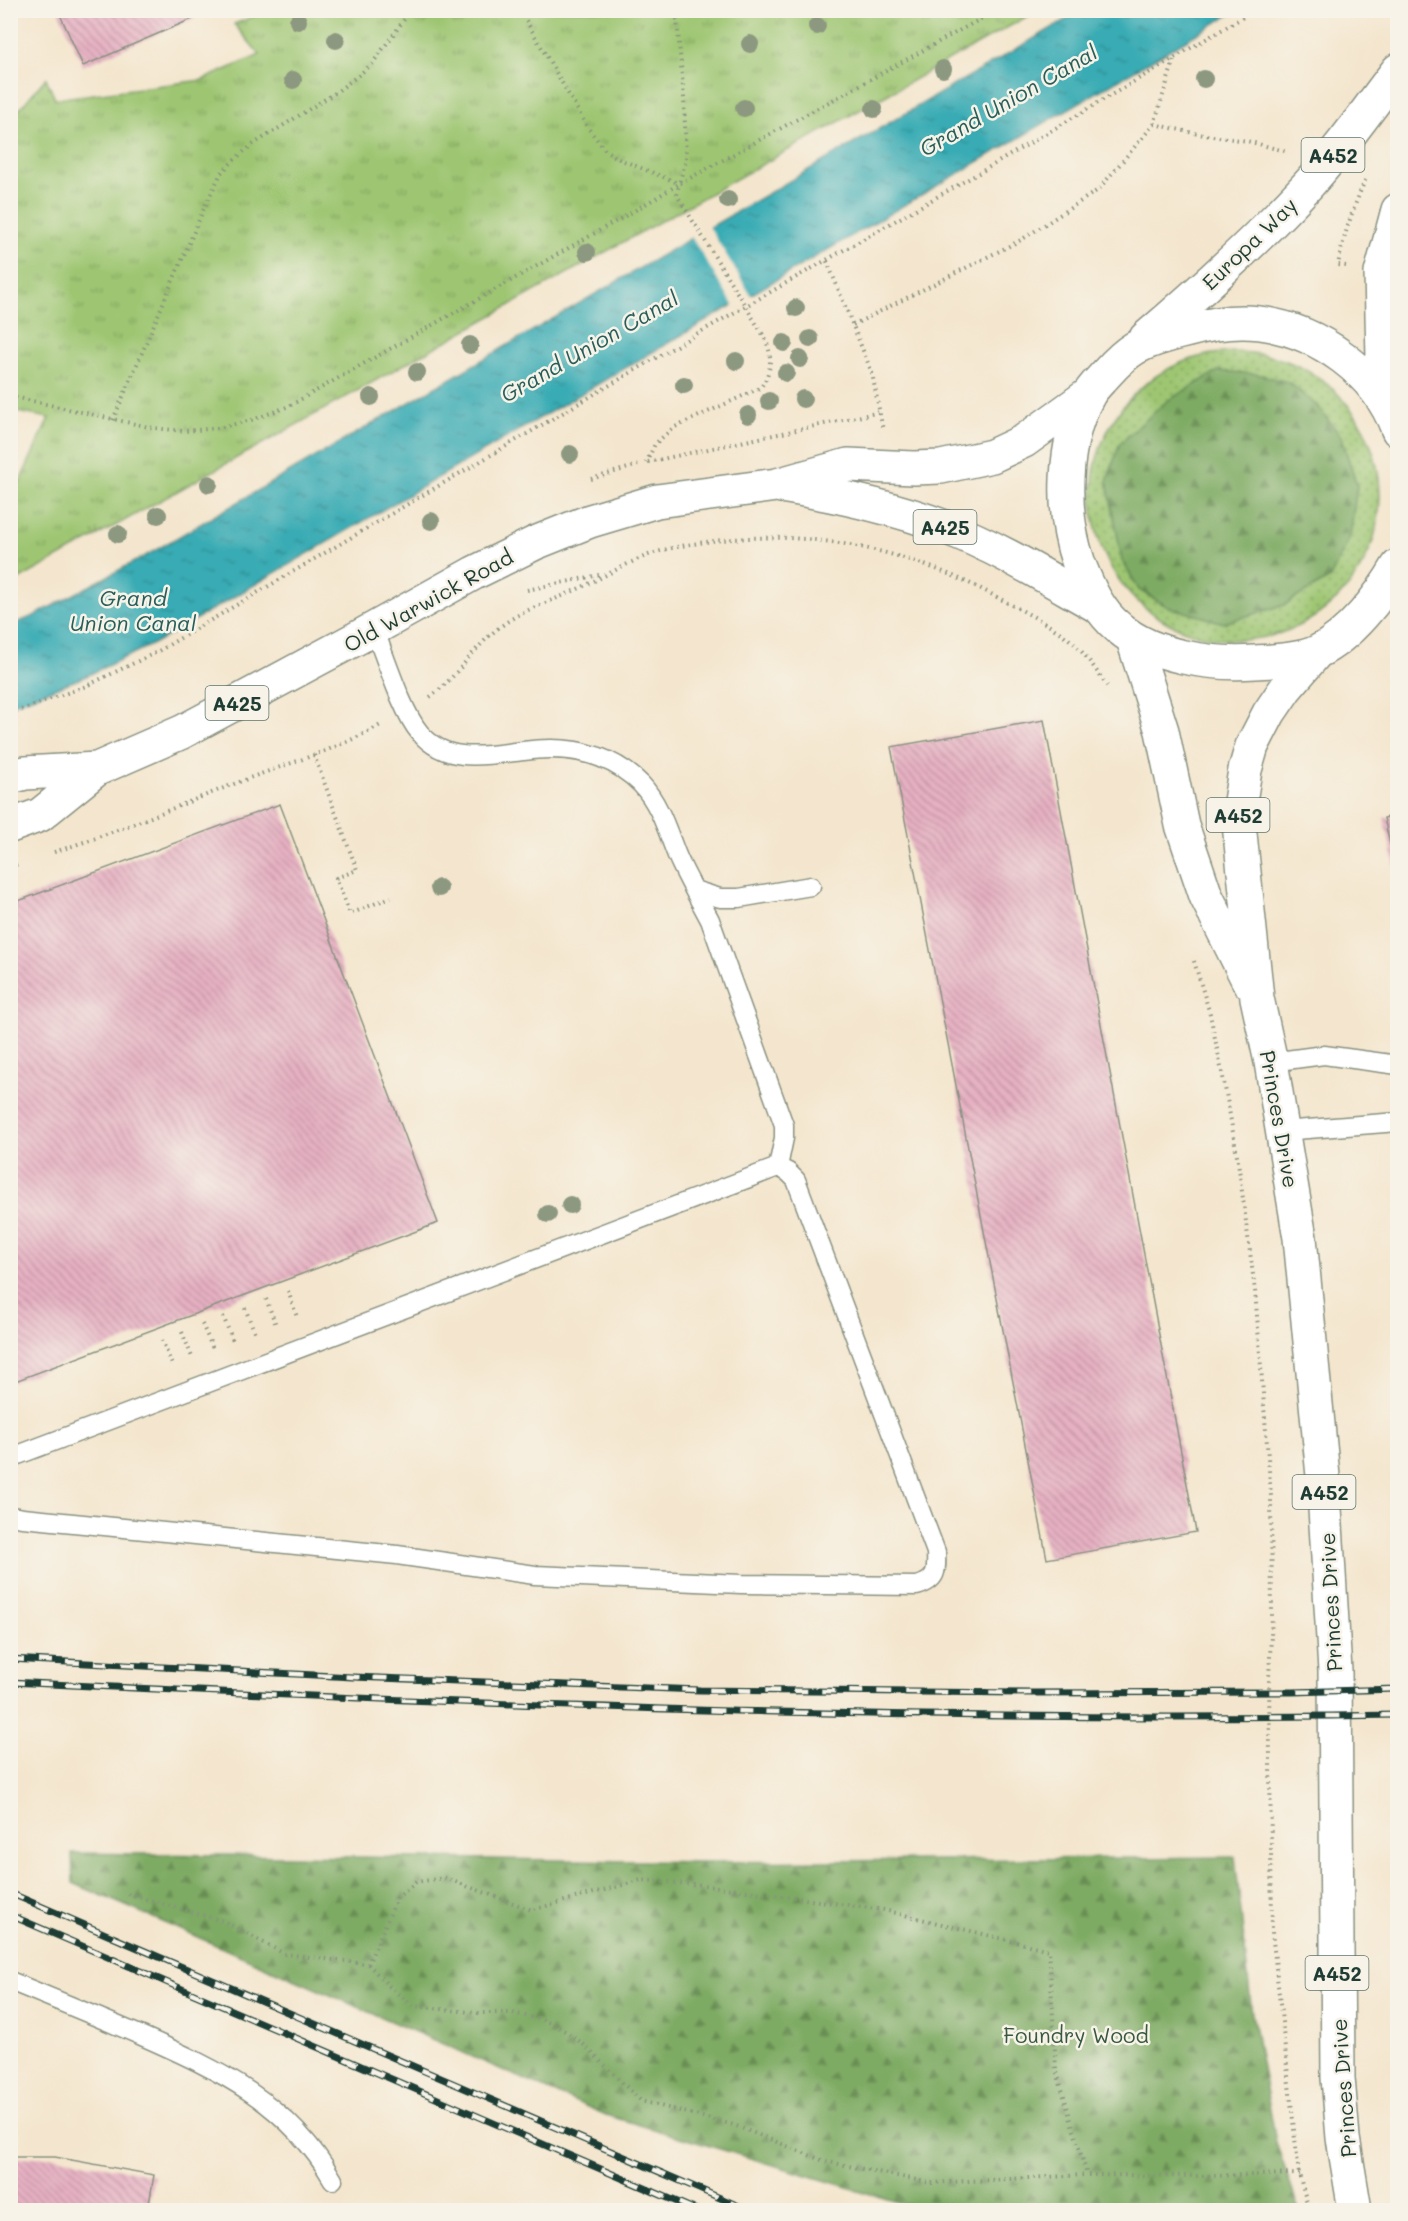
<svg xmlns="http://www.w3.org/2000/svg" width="1408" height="2221" viewBox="0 0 1408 2221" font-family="Mali,sans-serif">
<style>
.grass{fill:url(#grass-dots);stroke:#5e8253;stroke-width:1.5}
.forest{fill:url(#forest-firs);stroke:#4e744c;stroke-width:1.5}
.park{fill:url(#park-tufts);stroke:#5e8253;stroke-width:1.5}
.water{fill:url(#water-ripples);stroke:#2c7474;stroke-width:1.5}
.pier{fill:#f4e6ce}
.building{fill:url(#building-back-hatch)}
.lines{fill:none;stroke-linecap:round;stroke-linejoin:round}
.service-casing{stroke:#8a9281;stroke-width:21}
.primary-casing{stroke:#8a9281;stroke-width:36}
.trunk-casing{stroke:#8a9281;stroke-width:36}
.path{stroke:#8a9281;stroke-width:4;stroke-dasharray:1.5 4.5;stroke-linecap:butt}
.service{stroke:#fff;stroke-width:18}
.primary{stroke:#fff;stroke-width:33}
.trunk{stroke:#fff;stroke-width:33}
.rail-casing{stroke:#1f3d34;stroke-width:7}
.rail{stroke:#f7f3e8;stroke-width:4.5;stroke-dasharray:14;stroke-linecap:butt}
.path-bridge{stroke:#8a9281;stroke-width:4;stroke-dasharray:1.5 4.5;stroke-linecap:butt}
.tree{fill:#8d9880}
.labels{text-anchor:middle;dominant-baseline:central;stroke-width:5;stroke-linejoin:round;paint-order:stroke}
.shield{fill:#f7f3e8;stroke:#60746a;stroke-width:1.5}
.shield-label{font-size:20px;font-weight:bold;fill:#1f3d34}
.street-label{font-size:21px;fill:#1f3d34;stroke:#f7f3e8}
.park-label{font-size:21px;fill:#385840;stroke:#f7f3e8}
.water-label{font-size:22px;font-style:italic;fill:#275e5a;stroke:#f7f3e8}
</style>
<defs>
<pattern id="grass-dots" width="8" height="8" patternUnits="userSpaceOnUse" patternTransform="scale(1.5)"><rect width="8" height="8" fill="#9ec672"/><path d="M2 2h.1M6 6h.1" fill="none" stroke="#80a25e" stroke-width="1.8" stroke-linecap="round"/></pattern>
<pattern id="forest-firs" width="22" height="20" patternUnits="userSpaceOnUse" patternTransform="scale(1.5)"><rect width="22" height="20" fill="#7eab64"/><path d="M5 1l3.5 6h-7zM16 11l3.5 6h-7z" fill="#678c53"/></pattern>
<pattern id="park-tufts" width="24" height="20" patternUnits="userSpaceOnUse" patternTransform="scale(1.5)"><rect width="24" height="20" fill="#9ec672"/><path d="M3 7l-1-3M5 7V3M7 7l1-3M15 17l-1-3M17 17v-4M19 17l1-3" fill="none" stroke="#80a25e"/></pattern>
<pattern id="water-ripples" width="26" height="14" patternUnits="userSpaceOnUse" patternTransform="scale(1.5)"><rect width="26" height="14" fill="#39abb4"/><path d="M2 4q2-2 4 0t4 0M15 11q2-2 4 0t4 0" fill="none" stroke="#2f8c93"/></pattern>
<pattern id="building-back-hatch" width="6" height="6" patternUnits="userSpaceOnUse" patternTransform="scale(1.5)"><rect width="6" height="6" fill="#e7b1c3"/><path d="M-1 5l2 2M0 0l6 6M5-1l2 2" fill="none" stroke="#bb919f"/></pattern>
</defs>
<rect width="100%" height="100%" fill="#f7f3e8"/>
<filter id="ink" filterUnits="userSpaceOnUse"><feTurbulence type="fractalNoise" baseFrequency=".0167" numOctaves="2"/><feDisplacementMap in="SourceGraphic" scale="12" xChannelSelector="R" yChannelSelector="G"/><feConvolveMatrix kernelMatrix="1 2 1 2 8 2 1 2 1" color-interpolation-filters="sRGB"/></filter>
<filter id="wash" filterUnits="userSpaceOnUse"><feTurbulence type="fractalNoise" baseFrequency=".008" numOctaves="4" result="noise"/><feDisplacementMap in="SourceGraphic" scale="24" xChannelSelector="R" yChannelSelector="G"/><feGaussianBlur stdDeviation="1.35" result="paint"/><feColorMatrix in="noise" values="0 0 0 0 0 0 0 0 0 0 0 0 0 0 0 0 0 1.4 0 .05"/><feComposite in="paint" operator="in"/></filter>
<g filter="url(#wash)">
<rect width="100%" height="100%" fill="#f4e6ce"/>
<!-- grass -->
<path class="grass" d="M1092 496a144 144 0 1 1 288 0a144 144 0 1 1-288 0Z"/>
<!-- forest -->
<path class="forest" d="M 1218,371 L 1256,374 L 1288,382 L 1316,405 L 1341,436 L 1357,486 L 1350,537 L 1330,578 L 1284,605 L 1224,623 L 1168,607 L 1139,590 L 1122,560 L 1107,481 L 1120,443 L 1167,401 Z
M 72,1853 L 706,1862 L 1235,1857 L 1252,2014 L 1276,2142 L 1299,2210 L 924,2210 L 606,2115 L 73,1883 Z"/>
<!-- park -->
<path class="park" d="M 267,11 L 267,10 L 1037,11 L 11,584 L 11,501 L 49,418 L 11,411 L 11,119 L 46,78 L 55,99 L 202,80 L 260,55 L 234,24 Z"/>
<!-- water -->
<path class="water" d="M 1081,11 L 1236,11 L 155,643 L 84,677 L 11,705 L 11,625 L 34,616 L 149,554 Z"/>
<!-- pier -->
<path class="pier" d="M 708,225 L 752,297 L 735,308 L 690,235 Z"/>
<g id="blocks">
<!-- building -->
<path class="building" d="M 58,10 L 213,10 L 83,66 Z
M 1044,720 L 1196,1532 L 1047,1559 L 891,747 Z
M 280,804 L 438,1223 L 10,1383 L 10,904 Z
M 1398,815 L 1398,874 L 1397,874 L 1384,818 Z
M 10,2157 L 55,2157 L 154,2175 L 148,2210 L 10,2210 Z"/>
</g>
</g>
<g filter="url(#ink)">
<use href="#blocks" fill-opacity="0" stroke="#8a9281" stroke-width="1.5"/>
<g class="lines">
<!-- service casing -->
<g class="service-casing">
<path id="service" d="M 374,629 C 385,656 402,712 420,733 C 447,765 487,755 523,751 C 566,745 609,752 641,784 C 659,803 667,830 676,853 C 681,866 688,878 694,890 L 720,898 L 739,898 L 811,886
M 694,890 L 710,920 L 784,1125 L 784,1138 L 778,1167
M 1271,1062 L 1324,1055 L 1398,1065
M 1282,1131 L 1398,1122
M 10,1458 L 778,1167 L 788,1172 L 796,1180 L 936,1552 C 937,1571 937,1580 917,1586 L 741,1584 L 535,1575 L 397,1555 L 23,1518 L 10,1516
M 10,1981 C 54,1999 98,2017 142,2036 C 219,2070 289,2103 333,2180"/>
</g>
<!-- primary casing -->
<g class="primary-casing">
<path id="primary" d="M 781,486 C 836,495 893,507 945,527 C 999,548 1049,579 1099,607
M 10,777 L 25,773 L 97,769
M 10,826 L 40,815 L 97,769 L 182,732 L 359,637 L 474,573 L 535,543 L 590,521 L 657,501 L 777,485 L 848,465 L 914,468 L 941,467 L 992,456 L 1024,441 L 1088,395"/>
</g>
<!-- trunk casing -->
<g class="trunk-casing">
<path id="trunk" d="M 1146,338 C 1202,290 1257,240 1307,186 C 1340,150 1368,109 1398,70
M 1384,401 L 1381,273 L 1398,210
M 1398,430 C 1377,372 1319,331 1260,323 C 1235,320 1209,324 1185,331 C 1168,335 1150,340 1135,348 C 1125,354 1114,365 1106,374 C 1100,381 1092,388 1088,396 C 1062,443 1061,514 1079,564 C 1088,587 1099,612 1119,628 C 1153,657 1212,665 1255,662 C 1273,661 1301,660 1317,652 C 1350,636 1380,597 1398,566
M 1133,639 L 1162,731 L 1182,825 L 1206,896 L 1249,982
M 1316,653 L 1286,688 L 1269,713 L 1252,746 L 1245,770 L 1238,814 L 1257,998 L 1271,1062 L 1300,1238 L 1323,1476 L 1335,1671 L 1338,2078 L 1343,2138 L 1355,2210"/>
</g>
<!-- path -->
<path class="path" d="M 520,10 L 588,128 L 605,150 L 619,159 L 678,183
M 1154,124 L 1198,134 L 1247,141 L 1288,152
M 683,205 L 677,195 L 679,184 L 997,10
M 827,261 L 872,373 L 883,430
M 1346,266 L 1338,265 C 1344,234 1354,205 1367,176
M 853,325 L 1021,240 L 1098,190 L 1154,124 L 1175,57
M 10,396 L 153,428 L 184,431 L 219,428 L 255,419 L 289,406 L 627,215 L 679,184 L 686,160 L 684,98 L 676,10
M 113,420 L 205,206 L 221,173 L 235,159 L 252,145 L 335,93 L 360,74 L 372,64 L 411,10
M 648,462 L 880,412
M 646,463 L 655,444 L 673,428 L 760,388 C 773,372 773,351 762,333
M 591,479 L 638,465
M 527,590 L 599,575
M 430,697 C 458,677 475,644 504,624 C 523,610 547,603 569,593 C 604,578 635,556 672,548 C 788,523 902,544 1004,601 C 1026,613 1050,624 1070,640 C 1085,653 1096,670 1107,686
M 10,714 L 86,686 L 155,653 L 688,339 L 993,165 L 1255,10
M 314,755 L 357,870 L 336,878 L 350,914 L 391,897
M 54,852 C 120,831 182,804 247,779 C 292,762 339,749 382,724
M 10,867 L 18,864
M 1194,961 L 1210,1014 L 1225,1087 L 1238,1161 L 1255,1290 L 1271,1496 L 1272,1615 L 1269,1678 L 1272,1932 L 1299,2174 L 1309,2210
M 288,1291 L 297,1317
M 266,1299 L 276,1325
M 245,1308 L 255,1333
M 223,1316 L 233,1341
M 202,1324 L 213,1349
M 182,1332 L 192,1357
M 162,1340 L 173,1367
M 128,1894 L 223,1921 L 285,1954 L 368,1964 L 397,1898 L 416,1882 L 445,1878 L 532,1910 L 641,1880 L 703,1885 L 884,1910 L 1049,1950 L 1056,2069 L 1087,2175 L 1209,2176 L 1299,2174
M 368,1964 L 389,1986 L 413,2006 L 479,2013 L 512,2013 L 544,2020 L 567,2032 L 583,2044 L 641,2101 L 734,2125 L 824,2161 L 931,2183 L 1087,2175"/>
<!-- service -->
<use href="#service" class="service"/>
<!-- primary -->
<use href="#primary" class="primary"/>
<!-- trunk -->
<use href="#trunk" class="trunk"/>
<!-- rail casing -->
<g class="rail-casing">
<path id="rail" d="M 10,1659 L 353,1677 L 700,1690 L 1031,1693 L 1292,1692 L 1398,1689
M 10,1682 C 472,1705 936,1723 1398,1715
M 10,1893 L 748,2210
M 10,1915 L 696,2210"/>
</g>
<!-- rail -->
<use href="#rail" class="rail"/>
<!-- path-bridge -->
<path class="path-bridge" d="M 683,205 L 762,333"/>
</g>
<!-- trees -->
<g class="tree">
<circle cx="298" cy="21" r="9"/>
<circle cx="817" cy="26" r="9"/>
<circle cx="336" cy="40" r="9"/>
<circle cx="750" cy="44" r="9"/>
<circle cx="943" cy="69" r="9"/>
<circle cx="1204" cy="79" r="9"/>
<circle cx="293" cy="80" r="9"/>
<circle cx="744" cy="108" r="9"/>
<circle cx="874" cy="109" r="9"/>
<circle cx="728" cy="200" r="9"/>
<circle cx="587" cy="252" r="9"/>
<circle cx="796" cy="308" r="9"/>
<circle cx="810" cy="339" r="9"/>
<circle cx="784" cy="343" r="9"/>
<circle cx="470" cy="345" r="9"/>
<circle cx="800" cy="359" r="9"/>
<circle cx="736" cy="361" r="9"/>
<circle cx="417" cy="372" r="9"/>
<circle cx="786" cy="373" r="9"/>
<circle cx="684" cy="385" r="9"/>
<circle cx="371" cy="397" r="9"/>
<circle cx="803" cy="399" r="9"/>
<circle cx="769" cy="401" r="9"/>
<circle cx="748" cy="415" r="9"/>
<circle cx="570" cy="454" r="9"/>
<circle cx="209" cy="484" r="9"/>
<circle cx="158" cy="515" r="9"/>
<circle cx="431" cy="521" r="9"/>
<circle cx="118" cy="534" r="9"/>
<circle cx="439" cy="888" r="9"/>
<circle cx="570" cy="1205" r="9"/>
<circle cx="548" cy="1214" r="9"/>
</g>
</g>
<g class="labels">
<!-- shield labels -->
<g class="shield">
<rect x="1301.5" y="138" width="63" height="34" rx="4.5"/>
<rect x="913.5" y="510" width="63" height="34" rx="4.5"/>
<rect x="205.5" y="686" width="63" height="34" rx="4.5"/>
<rect x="1206.5" y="798" width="63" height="34" rx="4.5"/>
<rect x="1292.5" y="1475" width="63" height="34" rx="4.5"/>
<rect x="1305.5" y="1956" width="63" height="34" rx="4.5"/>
</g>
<g class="shield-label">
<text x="1333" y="155">A452</text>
<text x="945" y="527">A425</text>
<text x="237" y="703">A425</text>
<text x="1238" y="815">A452</text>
<text x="1324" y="1492">A452</text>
<text x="1337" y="1973">A452</text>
</g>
<!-- street labels -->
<g class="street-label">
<text transform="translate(1249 243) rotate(-44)">Europa Way</text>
<text transform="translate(428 600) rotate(-29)">Old Warwick Road</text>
<text transform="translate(1280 1119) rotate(80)">Princes Drive</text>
<text transform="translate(1330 1602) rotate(-93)">Princes Drive</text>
<text transform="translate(1343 2088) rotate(-94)">Princes Drive</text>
</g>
<!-- park labels -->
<g class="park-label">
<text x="1076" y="2034">Foundry Wood</text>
</g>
<!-- water labels -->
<g class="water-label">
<text transform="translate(1008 100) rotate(-30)">Grand Union Canal</text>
<text transform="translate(589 346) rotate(-30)">Grand Union Canal</text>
<text x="133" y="597">Grand<tspan x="133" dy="25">Union Canal</tspan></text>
</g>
</g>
<!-- margin -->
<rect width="1408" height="2221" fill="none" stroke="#f7f3e8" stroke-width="36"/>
</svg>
